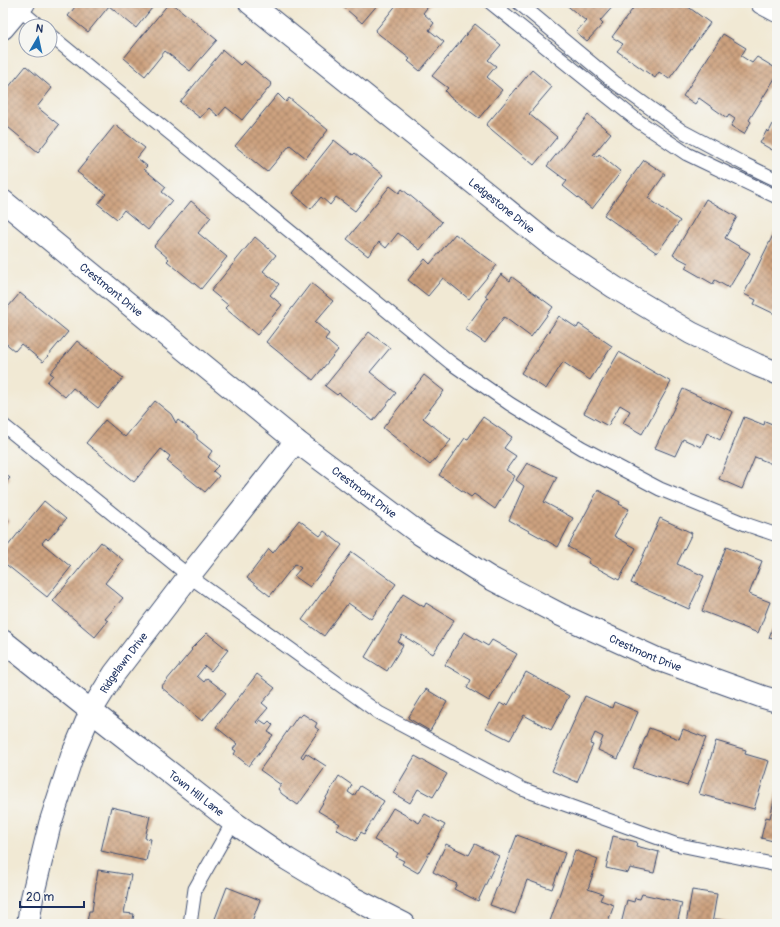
<svg xmlns="http://www.w3.org/2000/svg" width="780" height="927" viewBox="0 0 780 927" font-family="Pangolin,sans-serif">
<style>
.building{fill:url(#building-cross-hatch)}
.lines{fill:none;stroke-linecap:round;stroke-linejoin:round}
.lane-casing{stroke:#3b4b70;stroke-width:15}
.street-casing{stroke:#3b4b70;stroke-width:24}
.lane{stroke:#fff;stroke-width:13}
.street{stroke:#fff;stroke-width:22}
.labels{text-anchor:middle;dominant-baseline:central;stroke-width:3.5;stroke-linejoin:round;paint-order:stroke}
.street-label{font-size:11px;fill:#1b2f5e;stroke:#f6f6f2}
</style>
<defs>
<pattern id="building-cross-hatch" width="8" height="8" patternUnits="userSpaceOnUse"><rect width="8" height="8" fill="#cda27f"/><path d="M0 0l8 8M0 8l8-8" fill="none" stroke="#a6846b"/></pattern>
</defs>
<rect width="100%" height="100%" fill="#f6f6f2"/>
<filter id="ink" filterUnits="userSpaceOnUse"><feTurbulence type="fractalNoise" baseFrequency=".025" numOctaves="2"/><feDisplacementMap in="SourceGraphic" scale="8" xChannelSelector="R" yChannelSelector="G"/><feConvolveMatrix kernelMatrix="1 2 1 2 8 2 1 2 1" color-interpolation-filters="sRGB"/></filter>
<filter id="wash" filterUnits="userSpaceOnUse"><feTurbulence type="fractalNoise" baseFrequency=".012" numOctaves="4" result="noise"/><feDisplacementMap in="SourceGraphic" scale="16" xChannelSelector="R" yChannelSelector="G"/><feGaussianBlur stdDeviation="0.9" result="paint"/><feColorMatrix in="noise" values="0 0 0 0 0 0 0 0 0 0 0 0 0 0 0 0 0 1.4 0 .05"/><feComposite in="paint" operator="in"/></filter>
<g filter="url(#wash)">
<rect width="100%" height="100%" fill="#f1e9d4"/>
<g id="blocks">
<!-- building -->
<path class="building" d="M 78,3 L 156,3 L 136,28 L 109,6 L 88,32 L 68,16 Z
M 169,3 L 172,3 L 217,40 L 190,71 L 165,51 L 145,76 L 124,58 Z
M 339,3 L 379,3 L 362,23 Z
M 398,3 L 431,3 L 423,13 L 434,23 L 429,30 L 444,42 L 420,71 L 408,61 L 410,59 L 375,31 Z
M 564,3 L 616,3 L 600,21 L 603,24 L 587,41 L 576,32 L 586,21 Z
M 637,3 L 683,3 L 710,23 L 669,79 L 659,72 L 655,78 L 617,51 L 623,44 L 612,37 Z
M 475,24 L 501,45 L 488,60 L 496,66 L 487,77 L 502,90 L 479,118 L 450,97 L 445,91 L 448,88 L 432,76 Z
M 723,34 L 746,48 L 741,56 L 752,63 L 757,57 L 777,69 L 777,75 L 749,120 L 751,122 L 744,134 L 731,126 L 735,119 L 729,115 L 727,118 L 699,98 L 695,104 L 683,96 Z
M 223,50 L 240,65 L 244,61 L 272,84 L 242,120 L 226,107 L 218,116 L 209,108 L 200,118 L 180,102 Z
M 26,66 L 52,88 L 37,107 L 59,125 L 38,152 L 3,123 L 3,94 Z
M 532,70 L 552,87 L 529,114 L 557,137 L 534,165 L 486,125 Z
M 278,94 L 286,102 L 289,98 L 328,130 L 306,158 L 290,145 L 267,172 L 235,146 Z
M 588,115 L 611,133 L 593,155 L 597,157 L 599,154 L 621,172 L 592,209 L 563,186 L 567,181 L 547,166 Z
M 777,116 L 777,146 L 774,151 L 760,143 L 767,130 L 769,132 Z
M 115,125 L 145,148 L 137,158 L 147,166 L 144,169 L 166,187 L 162,192 L 172,200 L 148,230 L 124,210 L 117,219 L 98,204 L 106,194 L 77,172 Z
M 334,140 L 353,155 L 355,153 L 383,175 L 355,211 L 336,197 L 330,205 L 321,197 L 311,209 L 292,193 Z
M 644,160 L 665,174 L 648,198 L 680,221 L 657,253 L 604,215 Z
M 390,186 L 399,193 L 402,189 L 442,222 L 420,250 L 398,233 L 386,248 L 379,242 L 368,256 L 347,239 Z
M 706,199 L 737,217 L 725,238 L 750,253 L 729,288 L 715,280 L 713,284 L 685,268 L 688,263 L 673,255 Z
M 191,201 L 211,217 L 198,233 L 227,257 L 201,289 L 167,261 L 169,259 L 154,246 Z
M 774,233 L 777,235 L 777,315 L 754,304 L 756,300 L 744,294 Z
M 455,234 L 497,265 L 469,299 L 443,278 L 428,296 L 408,280 L 425,259 L 430,264 Z
M 255,237 L 276,255 L 263,271 L 279,284 L 270,295 L 282,305 L 257,335 L 225,308 L 228,305 L 211,291 Z
M 501,274 L 510,281 L 512,277 L 553,307 L 531,337 L 504,317 L 485,343 L 465,329 L 488,298 L 485,296 Z
M 311,283 L 333,301 L 315,322 L 329,334 L 325,339 L 338,350 L 313,380 L 266,342 Z
M 20,293 L 68,332 L 43,362 L 21,344 L 15,351 L 3,341 L 3,313 Z
M 559,316 L 577,328 L 579,324 L 612,346 L 590,380 L 563,362 L 546,389 L 521,373 Z
M 369,332 L 390,348 L 370,372 L 396,393 L 373,421 L 339,393 L 337,395 L 325,386 Z
M 77,341 L 123,378 L 98,408 L 73,388 L 65,397 L 47,382 L 53,375 L 50,373 Z
M 619,352 L 671,382 L 642,434 L 623,423 L 630,411 L 620,405 L 608,426 L 584,413 Z
M 424,375 L 444,391 L 423,418 L 451,440 L 430,465 L 383,428 Z
M 683,389 L 733,412 L 720,440 L 707,433 L 701,447 L 683,439 L 675,456 L 655,448 Z
M 155,401 L 171,414 L 176,423 L 178,420 L 197,435 L 197,439 L 212,451 L 208,457 L 218,466 L 213,471 L 219,476 L 205,492 L 167,461 L 170,456 L 161,449 L 134,482 L 86,443 L 105,420 L 125,437 Z
M 483,417 L 512,437 L 504,448 L 516,456 L 506,470 L 515,476 L 495,509 L 474,494 L 471,497 L 439,475 L 465,438 L 468,439 Z
M 744,417 L 764,425 L 765,421 L 777,426 L 777,466 L 755,457 L 742,489 L 719,479 Z
M 527,463 L 557,477 L 544,502 L 573,518 L 558,547 L 509,520 L 524,486 L 516,480 Z
M 3,472 L 10,478 L 3,486 Z
M 598,490 L 620,502 L 619,504 L 629,509 L 614,536 L 636,548 L 619,580 L 588,563 L 590,559 L 568,547 Z
M 44,501 L 66,519 L 48,540 L 46,538 L 42,543 L 71,567 L 47,597 L 3,562 L 3,552 Z
M 3,515 L 9,521 L 3,528 Z
M 660,518 L 692,533 L 677,564 L 704,576 L 689,609 L 631,583 Z
M 299,520 L 320,536 L 324,531 L 342,545 L 310,587 L 294,576 L 301,568 L 295,564 L 270,596 L 247,578 L 269,549 L 273,553 Z
M 101,542 L 123,560 L 105,583 L 123,598 L 105,619 L 108,621 L 95,637 L 53,601 Z
M 726,547 L 762,561 L 749,594 L 770,602 L 758,633 L 702,611 Z
M 352,552 L 396,584 L 371,619 L 348,603 L 324,636 L 302,620 Z
M 403,594 L 424,607 L 426,603 L 454,620 L 433,654 L 402,635 L 398,642 L 403,645 L 387,671 L 365,657 Z
M 777,614 L 777,640 L 769,638 Z
M 464,632 L 488,646 L 492,640 L 517,654 L 489,701 L 467,688 L 471,680 L 445,665 Z
M 207,633 L 228,650 L 211,671 L 205,666 L 197,676 L 204,682 L 207,678 L 226,693 L 202,721 L 161,687 L 192,650 L 191,649 Z
M 526,672 L 569,696 L 551,730 L 524,715 L 510,740 L 486,728 L 500,703 L 505,706 L 506,703 L 508,705 Z
M 257,674 L 275,688 L 262,703 L 268,708 L 256,722 L 258,724 L 260,720 L 266,724 L 269,721 L 273,725 L 268,732 L 273,735 L 249,766 L 234,754 L 236,751 L 233,749 L 237,744 L 216,727 Z
M 426,689 L 447,702 L 430,731 L 408,718 Z
M 585,696 L 612,708 L 614,702 L 638,712 L 618,759 L 598,750 L 603,737 L 595,733 L 590,744 L 593,745 L 577,782 L 552,771 Z
M 303,714 L 317,723 L 315,727 L 319,730 L 301,756 L 303,758 L 306,753 L 326,766 L 298,805 L 282,794 L 278,789 L 281,785 L 260,770 L 298,716 L 300,717 Z
M 649,728 L 679,739 L 683,729 L 706,738 L 687,786 L 633,768 Z
M 716,741 L 746,750 L 745,754 L 769,761 L 754,809 L 699,794 Z
M 415,756 L 447,774 L 433,797 L 418,789 L 410,803 L 393,793 Z
M 339,776 L 352,785 L 348,792 L 354,796 L 360,786 L 384,801 L 364,834 L 361,832 L 356,841 L 336,829 L 340,824 L 318,811 Z
M 776,792 L 777,792 L 777,842 L 761,838 L 766,817 L 770,818 Z
M 111,807 L 150,816 L 145,838 L 151,839 L 146,861 L 101,851 Z
M 393,808 L 419,823 L 425,814 L 445,825 L 418,873 L 402,864 L 404,861 L 396,857 L 398,853 L 374,840 Z
M 517,835 L 565,853 L 552,889 L 527,880 L 515,914 L 490,905 Z
M 613,836 L 637,842 L 636,846 L 659,852 L 654,873 L 630,868 L 628,873 L 606,868 Z
M 446,844 L 469,855 L 475,844 L 499,856 L 478,901 L 454,889 L 457,884 L 433,872 Z
M 575,850 L 598,859 L 588,889 L 603,894 L 600,900 L 614,905 L 607,924 L 549,924 Z
M 98,870 L 131,875 L 124,913 L 134,914 L 132,924 L 98,924 L 87,922 L 89,911 L 92,911 Z
M 227,887 L 260,900 L 251,924 L 213,924 Z
M 692,890 L 717,894 L 712,924 L 686,924 Z
M 642,894 L 682,903 L 677,924 L 621,924 L 627,900 L 634,902 L 635,898 L 640,899 Z
M 715,919 L 736,923 L 736,924 L 714,924 Z"/>
</g>
</g>
<g filter="url(#ink)">
<use href="#blocks" fill-opacity="0" stroke="#3b4b70" stroke-width="1"/>
<g class="lines">
<!-- lane casing -->
<g class="lane-casing">
<path id="lane" d="M 491,3 L 638,121 L 687,154 L 777,197
M 519,3 L 614,82 L 682,131 L 744,164 L 777,180
M 19,9 L 39,26
M 50,35 L 451,363 L 510,404 L 582,448 L 660,489 L 748,525 L 777,535
M 3,425 L 189,576 L 379,713 L 522,789 L 675,844 L 777,865
M 190,924 L 195,889 L 233,822"/>
</g>
<!-- street casing -->
<g class="street-casing">
<g id="street">
<path id="s1" d="M 250,3 L 548,243 L 614,287 L 691,333 L 757,365 L 777,373"/>
<path d="M 762,3 L 777,11"/>
<path d="M 3,28 L 24,3"/>
<path id="s2" d="M 3,201 L 296,441 L 420,534 L 490,578 L 561,615 L 657,659 L 763,697 L 777,701"/>
<path id="s3" d="M 3,641 L 91,711 L 233,822 L 287,859 L 347,895 L 404,924"/>
<path id="s4" d="M 28,924 L 32,898 L 50,824 L 72,756 L 91,711 L 114,674 L 189,576 L 296,441"/>
</g>
</g>
<!-- lane -->
<use href="#lane" class="lane"/>
<!-- street -->
<use href="#street" class="street"/>
</g>
</g>
<g class="labels">
<!-- street labels -->
<g class="street-label">
<text stroke="none"><textPath href="#s1" startOffset="323">Ledgestone Drive</textPath></text>
<text stroke="none"><textPath href="#s2" startOffset="140">Crestmont Drive</textPath></text>
<text stroke="none"><textPath href="#s2" startOffset="464">Crestmont Drive</textPath></text>
<text stroke="none"><textPath href="#s2" startOffset="789">Crestmont Drive</textPath></text>
<text stroke="none"><textPath href="#s4" startOffset="281">Ridgelawn Drive</textPath></text>
<text stroke="none"><textPath href="#s3" startOffset="246">Town Hill Lane</textPath></text>
</g>
</g>
<!-- margin -->
<rect width="780" height="927" fill="none" stroke="#f6f6f2" stroke-width="16"/>
<!-- north arrow -->
<g transform="translate(38 38) rotate(9)"><circle r="19" fill="#f6f6f2" stroke="#9ea6b7"/>
<path d="M0-3L7 15L0 10L-7 15Z" fill="#1f6fb2"/>
<text y="-6" font-size="11" font-weight="bold" text-anchor="middle" fill="#1b2f5e">N</text>
</g>
<!-- scale -->
<path d="M20 901v6h64v-6" fill="none" stroke="#1b2f5e" stroke-width="2"/>
<text x="26" y="901" font-size="12" fill="#1b2f5e" stroke="#f6f6f2" stroke-width="3" paint-order="stroke">20 m</text>
</svg>
